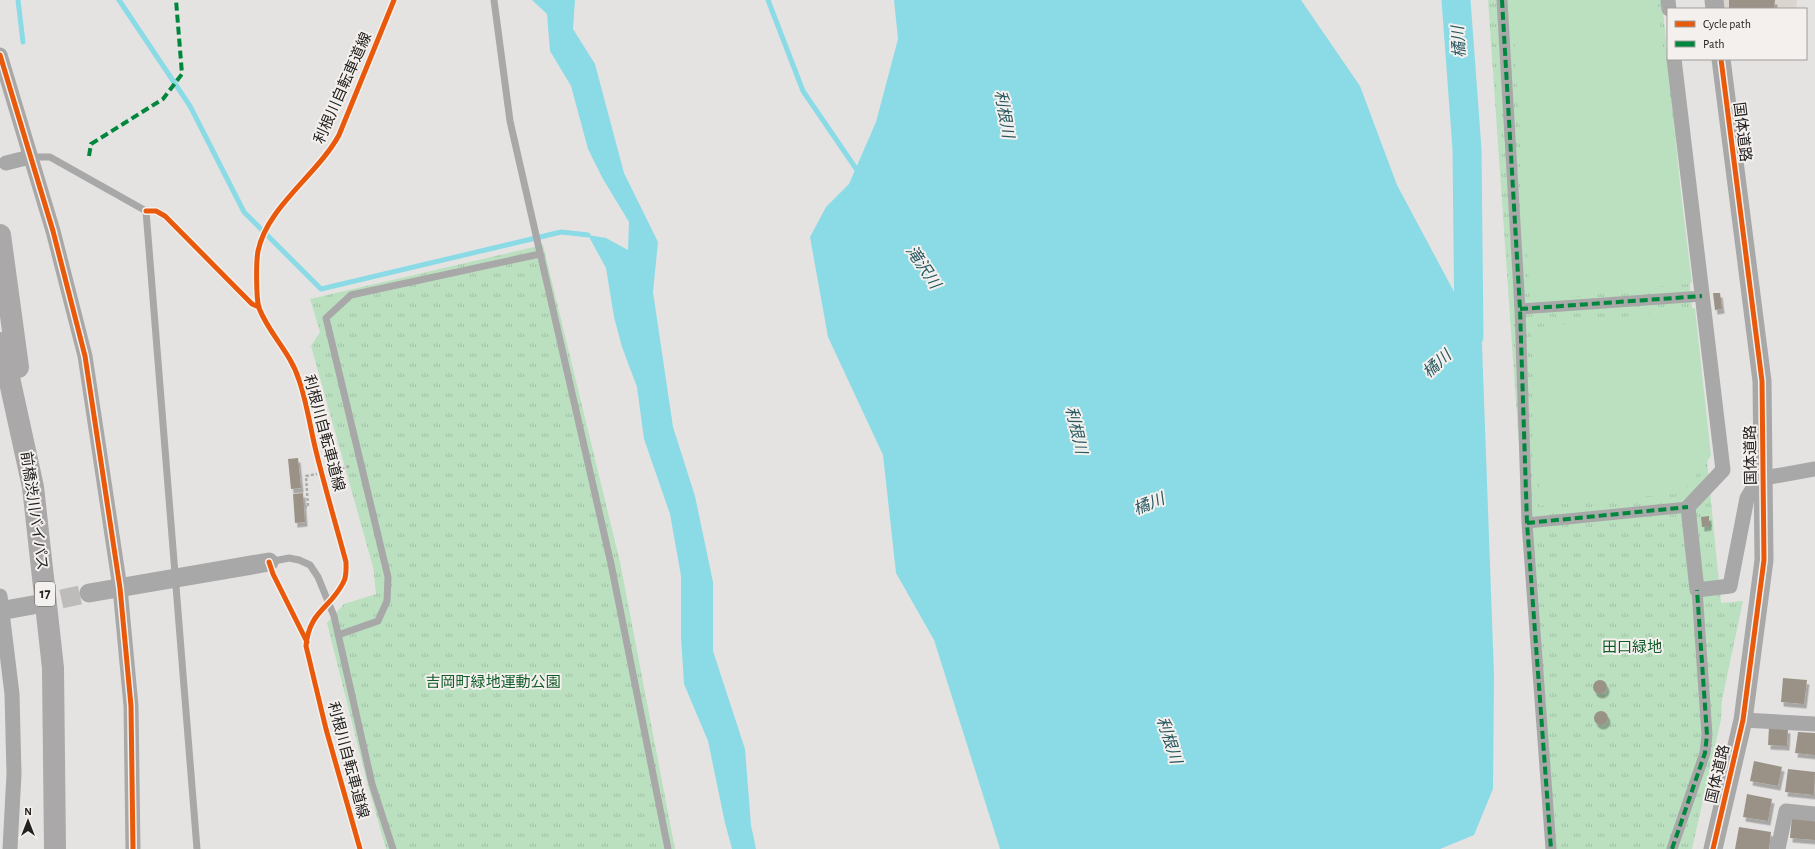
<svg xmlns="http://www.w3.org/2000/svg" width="1815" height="849" viewBox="0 0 1815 849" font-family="'Alegreya Sans','Noto Sans JP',sans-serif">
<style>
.built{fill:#dbd5d0}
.park{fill:url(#park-tufts)}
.pitch{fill:#bbe0c0}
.water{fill:#8bdbe7}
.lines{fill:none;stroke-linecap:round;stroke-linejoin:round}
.stream{stroke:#8bdbe7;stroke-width:5}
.river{stroke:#8bdbe7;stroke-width:29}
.building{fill:#9a9286;filter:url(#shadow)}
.tertiary-tunnel{stroke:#bebcba;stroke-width:19;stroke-dasharray:19 10;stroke-linecap:butt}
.path{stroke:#acacab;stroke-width:2.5;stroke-dasharray:3 2;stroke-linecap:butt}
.service{stroke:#a9a8a8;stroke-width:7}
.pedestrian{stroke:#a9a8a8;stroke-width:11}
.minor{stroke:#a9a8a8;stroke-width:15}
.tertiary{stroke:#a9a8a8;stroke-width:19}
.trunk{stroke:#aaa8a8;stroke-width:22}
.quiet{stroke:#00873e;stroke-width:4;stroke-dasharray:8 4;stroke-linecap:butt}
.cycleway-casing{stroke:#f4f0ed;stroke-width:8}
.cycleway{stroke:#e8590c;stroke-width:5}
.labels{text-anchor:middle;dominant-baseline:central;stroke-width:4;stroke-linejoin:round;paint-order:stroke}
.shield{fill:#f4f0ed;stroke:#615f5e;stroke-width:1}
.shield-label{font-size:14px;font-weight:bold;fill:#222120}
.street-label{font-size:15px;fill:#222120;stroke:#f4f0ed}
.park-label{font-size:15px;fill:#105d2a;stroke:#f4f0ed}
.water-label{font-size:16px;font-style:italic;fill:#275860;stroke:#f4f0ed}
</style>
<defs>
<pattern id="park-tufts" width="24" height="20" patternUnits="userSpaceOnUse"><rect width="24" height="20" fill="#bbe0c0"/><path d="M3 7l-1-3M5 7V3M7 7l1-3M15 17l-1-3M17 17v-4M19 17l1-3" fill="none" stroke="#a0c0a5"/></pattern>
<filter id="shadow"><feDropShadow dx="2.5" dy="4.5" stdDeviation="0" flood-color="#0004"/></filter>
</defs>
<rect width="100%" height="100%" fill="#e5e3e1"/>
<!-- built -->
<path class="built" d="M 1714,0 L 1797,0 L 1796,9 L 1715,9 Z"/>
<!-- park -->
<path class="park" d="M 1488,0 L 1662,0 L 1721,603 L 1743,601 L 1722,700 L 1721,720 L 1692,849 L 1547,849 Z
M 543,245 L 620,562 L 675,849 L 386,849 L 368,786 L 327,623 L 344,604 L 376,594 L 373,567 L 311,346 L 320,332 L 310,299 Z"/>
<!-- pitch -->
<path class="pitch" d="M 1512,0 L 1657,0 L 1692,283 L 1530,302 Z
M 1695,308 L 1711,456 L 1682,493 L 1540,506 L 1531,328 Z"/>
<!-- water -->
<path class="water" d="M 532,0 L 575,0 L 573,29 L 595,64 L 624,173 L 658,242 L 653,292 L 673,427 L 695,496 L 713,582 L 713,651 L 745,749 L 751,825 L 756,849 L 732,849 L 725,823 L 708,741 L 684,684 L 681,637 L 681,576 L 670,514 L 644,439 L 637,387 L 622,347 L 614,317 L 606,268 L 588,235 L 606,238 L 628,250 L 629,222 L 603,179 L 588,149 L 571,86 L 550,51 L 547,14 Z
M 894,0 L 1301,0 L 1360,86 L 1397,185 L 1482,344 L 1494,675 L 1493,789 L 1474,835 L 1440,849 L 1000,849 L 934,640 L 896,573 L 883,455 L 828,337 L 810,237 L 826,207 L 849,184 L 876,122 L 898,39 Z"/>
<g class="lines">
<!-- stream -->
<path class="stream" d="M 18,0 L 23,42
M 119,0 L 190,106 L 244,212 L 321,289 L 561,232 L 588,235
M 768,0 L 803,91 L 859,173"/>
<!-- river -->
<path class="river" d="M 1451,351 L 1469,336 L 1467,149 L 1456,0"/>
</g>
<!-- building -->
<path class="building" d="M 1729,0 L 1775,0 L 1774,9 L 1729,9 Z
M 1713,293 L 1720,293 L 1722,309 L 1715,310 Z
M 298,458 L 301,488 L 291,489 L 288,459 Z
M 303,493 L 305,522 L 295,523 L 293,494 Z
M 1709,516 L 1709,526 L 1702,527 L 1701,517 Z
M 1783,678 L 1807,680 L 1804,704 L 1781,702 Z
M1593 687a7 7 0 1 1 14 0a7 7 0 1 1-14 0Z
M1594 718a7 7 0 1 1 14 0a7 7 0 1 1-14 0Z
M 1769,727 L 1788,729 L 1787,746 L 1768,745 Z
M 1798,732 L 1815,733 L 1815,755 L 1795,753 Z
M 1754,761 L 1782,767 L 1778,786 L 1750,781 Z
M 1788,769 L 1815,772 L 1814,795 L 1785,792 Z
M 1747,794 L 1772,799 L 1768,821 L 1743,817 Z
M 1792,816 L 1815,818 L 1815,840 L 1790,838 Z
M 1739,827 L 1771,832 L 1769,849 L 1735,849 Z"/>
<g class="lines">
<!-- tertiary-tunnel -->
<path class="tertiary-tunnel" d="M 33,605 L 89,593"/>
<!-- path -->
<path class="path" d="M 327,472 L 350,466
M 304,507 L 308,507 L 306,476 L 317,474"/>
<!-- service -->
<path class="service" d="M 494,0 L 510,121 L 611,564 L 668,849
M 30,157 L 50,157 L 146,211 L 197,849
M 269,562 L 289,558 L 299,560 L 310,565 L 318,577 L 334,616 L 372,784 L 393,849
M 338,635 L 378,621 L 387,601 L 388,577 L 326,318 L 351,295 L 540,254"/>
<!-- pedestrian -->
<path class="pedestrian" d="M 1502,0 L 1520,309 L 1527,523 L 1551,849
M 1520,309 L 1702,296
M 1527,523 L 1688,507
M 1672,849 L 1705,753 L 1707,735 L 1697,590"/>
<!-- minor -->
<path class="minor" d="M 1668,0 L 1669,9
M 0,55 L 53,231 L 85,356 L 120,588 L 131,706 L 133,849
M 1674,59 L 1723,470 L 1688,507 L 1697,590 L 1730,586 L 1747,498 L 1753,488 L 1764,478 L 1815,469
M 6,163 L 30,157
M 0,596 L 12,694 L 14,774 L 10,849
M 1743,720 L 1815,724
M 1778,849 L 1786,811 L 1815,814"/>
<!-- tertiary -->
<path class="tertiary" d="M 1714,0 L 1715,9
M 89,593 L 269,562
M 0,611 L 33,605
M 1713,849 L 1743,720 L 1764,560 L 1762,381 L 1721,59"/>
<!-- trunk -->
<path class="trunk" d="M 0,235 L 18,367
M 0,343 L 8,373 L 33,487 L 53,668 L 55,849"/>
<!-- quiet -->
<path class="quiet" d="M 1502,0 L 1520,309 L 1527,523 L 1551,849
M 89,156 L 91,144 L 163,99 L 182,74 L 176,0
M 1520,309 L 1702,296
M 1527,523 L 1688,507
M 1672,849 L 1705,753 L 1707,735 L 1697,590"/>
<!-- cycleway casing -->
<g class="cycleway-casing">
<path id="cycleway" d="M 0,55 L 53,231 L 85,356 L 120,588 L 131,706 L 133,849
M 146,211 L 156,211 L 165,216 L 252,304 L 259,307
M 269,562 L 273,574 L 307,642
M 360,849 L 326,729 L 306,646 C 309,611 330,609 343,583 C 347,577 346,569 346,562 C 336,525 325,488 316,451 C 310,427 307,403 299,380 C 291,353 269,334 259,308 C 256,298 256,262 258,251 C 267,207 318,174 339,135 L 394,0
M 1713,849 L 1743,720 L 1764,560 L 1762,381 L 1721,59"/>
</g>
<!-- cycleway -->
<use href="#cycleway" class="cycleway"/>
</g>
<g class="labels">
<!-- shield labels -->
<rect class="shield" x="35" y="582" width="20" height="24" rx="3"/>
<g class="shield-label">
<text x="45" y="594">17</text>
</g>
<!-- street labels -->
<g class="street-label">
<text transform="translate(343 88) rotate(-66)">利根川自転車道線</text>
<text transform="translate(1742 132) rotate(83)">国体道路</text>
<text transform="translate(324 433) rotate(75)">利根川自転車道線</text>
<text transform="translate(1751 455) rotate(-91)">国体道路</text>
<text transform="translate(34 511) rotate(82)">前橋渋川バイパス</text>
<text transform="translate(348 760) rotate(75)">利根川自転車道線</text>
<text transform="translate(1718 774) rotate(-77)">国体道路</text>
</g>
<!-- park labels -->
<g class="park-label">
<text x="1632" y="647">田口緑地</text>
<text x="493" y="682">吉岡町緑地運動公園</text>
</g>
<!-- water labels -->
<g class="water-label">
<text transform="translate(1459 42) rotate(-94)">橘川</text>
<text transform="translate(1004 114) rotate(80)">利根川</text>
<text transform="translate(923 267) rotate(56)">滝沢川</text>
<text transform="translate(1437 364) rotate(-42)">橘川</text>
<text transform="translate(1076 430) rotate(77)">利根川</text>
<text transform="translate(1149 504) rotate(-22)">橘川</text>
<text transform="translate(1169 740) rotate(72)">利根川</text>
</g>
</g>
<!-- legend -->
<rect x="1667" y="8" width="140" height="52" fill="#f4f0ed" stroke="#a09d9b"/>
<rect x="1675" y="21" width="20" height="6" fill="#e8590c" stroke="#a09d9b"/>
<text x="1703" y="28" font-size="12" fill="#222120">Cycle path</text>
<rect x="1675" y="41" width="20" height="6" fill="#00873e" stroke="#a09d9b"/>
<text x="1703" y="48" font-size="12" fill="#222120">Path</text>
<!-- north arrow -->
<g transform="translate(28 821)" stroke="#f4f0ed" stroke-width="3" paint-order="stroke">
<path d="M0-3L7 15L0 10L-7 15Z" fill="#222120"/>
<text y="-6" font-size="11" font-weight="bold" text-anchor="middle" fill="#222120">N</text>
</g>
</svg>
